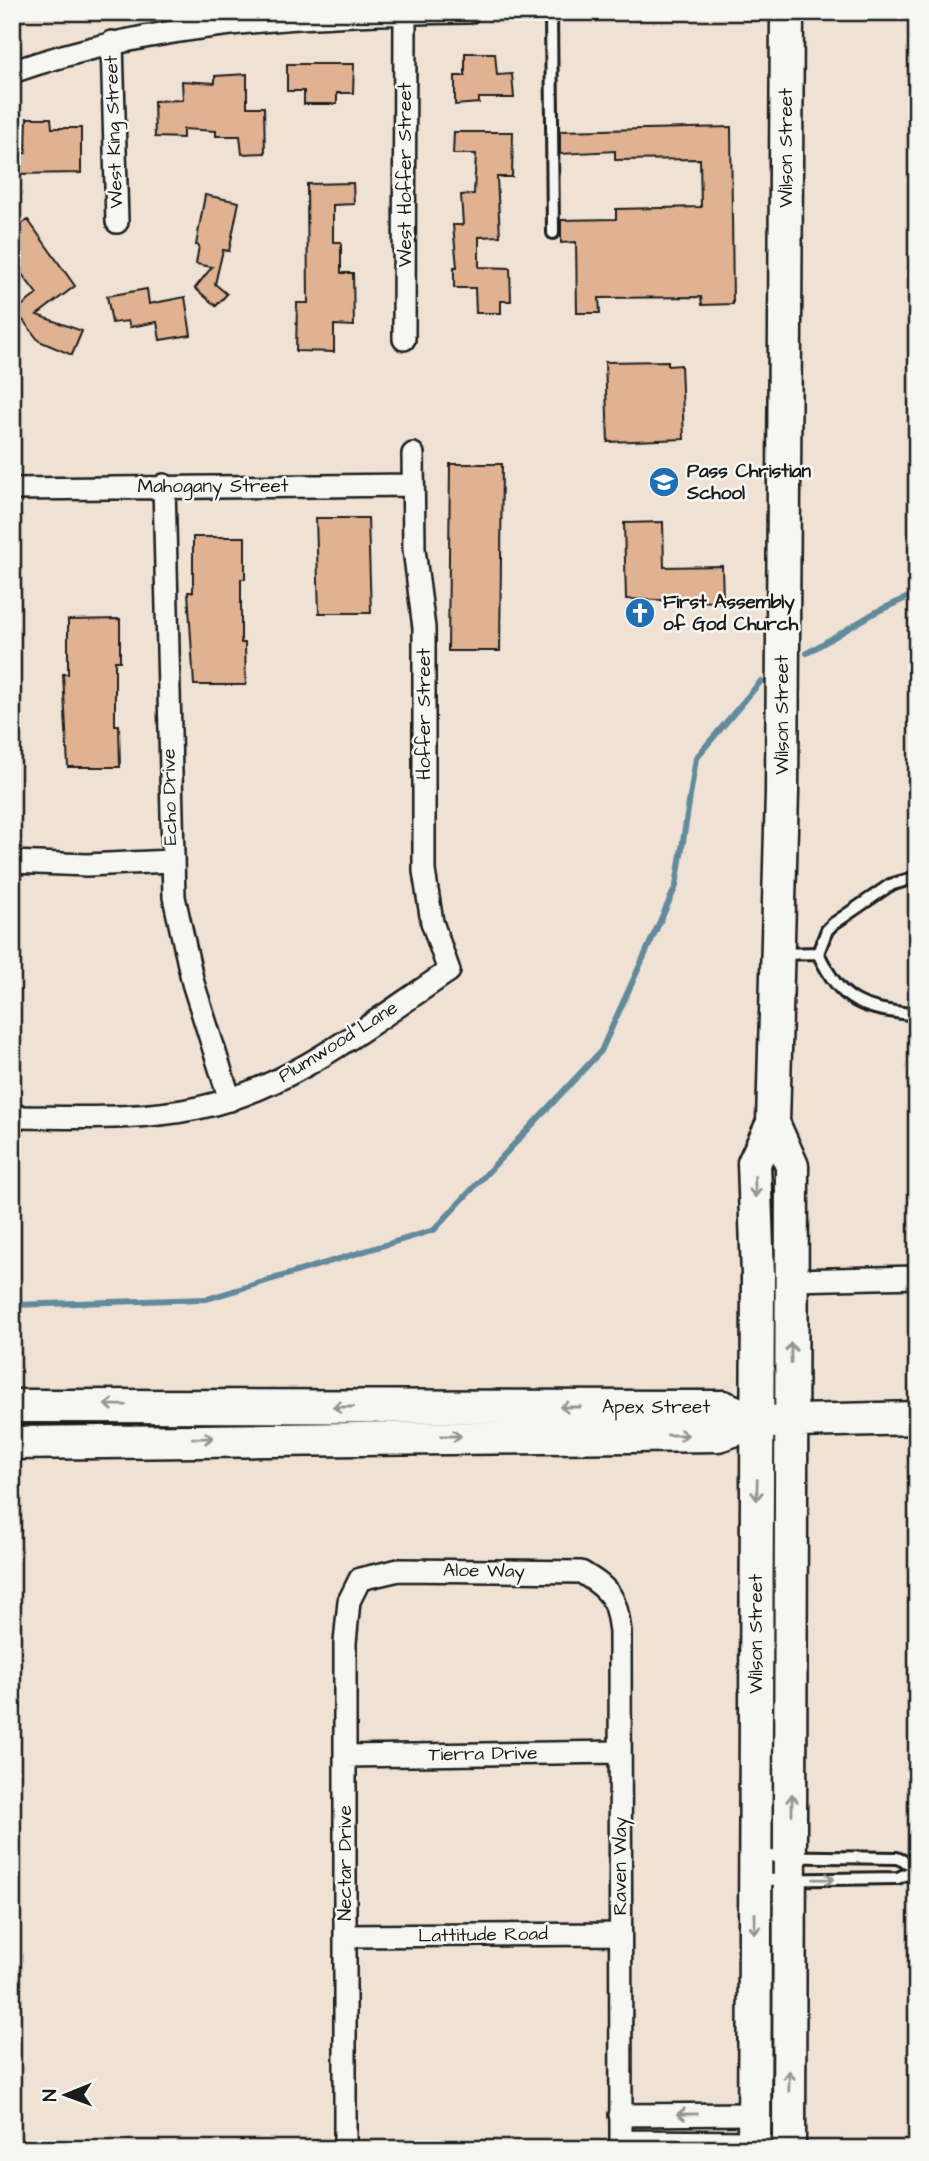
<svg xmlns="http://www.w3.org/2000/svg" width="929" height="2161" viewBox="0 0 929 2161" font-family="'Architects Daughter',sans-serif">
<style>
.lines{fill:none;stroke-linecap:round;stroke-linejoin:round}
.stream{stroke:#628a9d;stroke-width:6}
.building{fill:#e0b291;stroke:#1c1c1c;stroke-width:2}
.lane-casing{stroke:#1c1c1c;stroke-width:16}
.street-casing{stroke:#1c1c1c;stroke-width:26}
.secondary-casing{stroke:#1c1c1c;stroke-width:37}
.lane{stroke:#f6f6f2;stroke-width:10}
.street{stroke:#f6f6f2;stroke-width:21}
.secondary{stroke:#f6f6f2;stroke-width:32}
.oneway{stroke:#949492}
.labels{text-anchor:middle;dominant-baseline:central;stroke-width:5;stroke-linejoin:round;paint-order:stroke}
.street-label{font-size:19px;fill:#1c1c1c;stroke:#f6f6f2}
.poi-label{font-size:19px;font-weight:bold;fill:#1c1c1c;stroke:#f6f6f2;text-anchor:start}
</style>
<rect width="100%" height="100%" fill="#efe2d5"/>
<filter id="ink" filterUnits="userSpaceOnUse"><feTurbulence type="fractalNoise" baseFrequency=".0143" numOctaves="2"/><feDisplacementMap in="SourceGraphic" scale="14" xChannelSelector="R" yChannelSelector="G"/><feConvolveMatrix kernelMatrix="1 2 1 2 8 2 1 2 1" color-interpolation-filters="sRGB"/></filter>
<g filter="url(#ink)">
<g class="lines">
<!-- stream -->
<path class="stream" d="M 807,653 L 876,612 L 917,593
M 12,1305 L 207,1299 L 434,1230 L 601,1051 L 676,886 L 696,758 L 761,681"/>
</g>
<!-- building -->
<path class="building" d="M 465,53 L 495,53 L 497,75 L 512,74 L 514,98 L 479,98 L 479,103 L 455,105 L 455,76 L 465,76 Z
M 287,64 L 354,64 L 353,93 L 337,93 L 337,104 L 304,104 L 304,91 L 287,91 Z
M 247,74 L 247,107 L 264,107 L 265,153 L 242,154 L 240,136 L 216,136 L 216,131 L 183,129 L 183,138 L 155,137 L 154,101 L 183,100 L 182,81 L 215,83 L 215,76 Z
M 27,118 L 51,118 L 52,128 L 81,128 L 81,173 L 12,174 L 12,153 L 26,153 Z
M 731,127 L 733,304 L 702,305 L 701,297 L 599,298 L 600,313 L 577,313 L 576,242 L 561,243 L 561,220 L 616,219 L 616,209 L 701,207 L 700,159 L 615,160 L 615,151 L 560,154 L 560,131 Z
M 454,132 L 513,132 L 512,177 L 497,177 L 500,236 L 479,237 L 479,267 L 510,268 L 511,301 L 501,301 L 501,313 L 476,313 L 475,288 L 454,288 L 454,267 L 457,267 L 453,225 L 463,225 L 461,195 L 474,194 L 476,154 L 453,154 Z
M 353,183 L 354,204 L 333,205 L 333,242 L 341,242 L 341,273 L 353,273 L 354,326 L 334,325 L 334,352 L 296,351 L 297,303 L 308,303 L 307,184 Z
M 205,195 L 239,202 L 229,251 L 223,250 L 215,284 L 227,294 L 216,306 L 195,288 L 212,267 L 196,264 L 199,246 L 196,245 Z
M 28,220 L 75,286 L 37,315 L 82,331 L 72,355 L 39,341 L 12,306 L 19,308 L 37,294 L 12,261 L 12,230 Z
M 147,289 L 149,304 L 185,297 L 191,335 L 160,340 L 157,322 L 130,327 L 128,321 L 112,323 L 107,296 Z
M 668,361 L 668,366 L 681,365 L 684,439 L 608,442 L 605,362 Z
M 450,464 L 502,464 L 500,651 L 448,651 Z
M 316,518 L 368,518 L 371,613 L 319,613 Z
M 663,522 L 664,567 L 722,566 L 723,602 L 626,599 L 624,523 Z
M 193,537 L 245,537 L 245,579 L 241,579 L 241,643 L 245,643 L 246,685 L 194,685 L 188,592 L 193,592 Z
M 120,619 L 120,661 L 115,661 L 115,725 L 119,725 L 120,767 L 68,767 L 63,674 L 68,674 L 68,620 Z"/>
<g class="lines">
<!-- lane casing -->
<g class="lane-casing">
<path id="lane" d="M 551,12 L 553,233
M 818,953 L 827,930 L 833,924 L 890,885 L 917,877
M 781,954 L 818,953 C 843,1006 863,1008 917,1015
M 757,1856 L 897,1858 L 917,1867
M 758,1880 L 898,1878 L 917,1869"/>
</g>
<!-- street casing -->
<g class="street-casing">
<path id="street" d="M 112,42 L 117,222
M 12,72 C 160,20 314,14 469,12
M 404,339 L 405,12
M 164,485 L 174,897 L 193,983 L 230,1100
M 12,489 L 413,485
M 12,862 L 87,865 L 171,861
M 12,1117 C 74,1117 137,1121 198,1108 C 292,1088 371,1023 449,971 L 432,922 L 424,871 L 424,628 L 414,549 L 413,454
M 792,1280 L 917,1277
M 345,1756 L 620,1752
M 345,1936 L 620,1934
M 620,2115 L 754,2114
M 621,2141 L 754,2142
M 345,2149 L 345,1643 L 349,1601 L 360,1579 L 399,1570 L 581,1572 C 611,1590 616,1597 620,1632 L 621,2149"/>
</g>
<!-- secondary casing -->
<g class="secondary-casing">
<path id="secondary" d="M 773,1123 L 792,1166 L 789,2149
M 12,1406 L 723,1407 L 758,1422
M 12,1443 L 718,1435 L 758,1422 L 917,1418
M 754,2149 L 758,1276 L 754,1163 L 773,1123 L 782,792 L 787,12"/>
</g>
<!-- lane -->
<use href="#lane" class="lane"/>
<!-- street -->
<use href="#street" class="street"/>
<!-- secondary -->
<use href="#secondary" class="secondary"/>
</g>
<!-- one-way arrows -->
<defs><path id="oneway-shaft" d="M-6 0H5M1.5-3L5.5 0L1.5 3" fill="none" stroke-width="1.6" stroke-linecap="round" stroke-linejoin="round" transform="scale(1.75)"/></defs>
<g class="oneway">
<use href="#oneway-shaft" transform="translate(755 1187) rotate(88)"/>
<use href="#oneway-shaft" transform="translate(791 1353) rotate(-90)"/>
<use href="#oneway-shaft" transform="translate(115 1405) rotate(-179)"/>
<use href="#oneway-shaft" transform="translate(343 1407) rotate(180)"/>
<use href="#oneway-shaft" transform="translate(570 1407) rotate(180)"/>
<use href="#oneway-shaft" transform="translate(678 1435)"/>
<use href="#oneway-shaft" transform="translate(451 1436)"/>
<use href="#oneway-shaft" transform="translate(203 1438) rotate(-1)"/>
<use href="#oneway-shaft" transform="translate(757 1490) rotate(91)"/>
<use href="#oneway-shaft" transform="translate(792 1804) rotate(-90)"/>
<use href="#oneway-shaft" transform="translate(824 1879) rotate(-1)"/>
<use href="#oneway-shaft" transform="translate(755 1924) rotate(90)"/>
<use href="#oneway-shaft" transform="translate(789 2081) rotate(-89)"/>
<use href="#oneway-shaft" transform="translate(687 2114) rotate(179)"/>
</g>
</g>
<!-- icons -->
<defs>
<g id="school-disc" transform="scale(1.575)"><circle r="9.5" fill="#1f6fb2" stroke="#f6f6f2"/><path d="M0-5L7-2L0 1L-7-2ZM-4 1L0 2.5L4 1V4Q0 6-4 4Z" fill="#fff"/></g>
<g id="church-disc" transform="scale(1.575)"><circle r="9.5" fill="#1f6fb2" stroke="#f6f6f2"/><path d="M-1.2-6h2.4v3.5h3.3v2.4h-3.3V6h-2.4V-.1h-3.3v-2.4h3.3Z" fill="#fff"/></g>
</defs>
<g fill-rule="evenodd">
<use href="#school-disc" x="664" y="482"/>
<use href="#church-disc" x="640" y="613"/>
</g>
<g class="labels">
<!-- street labels -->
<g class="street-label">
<text transform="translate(114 132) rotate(-92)">West King Street</text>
<text transform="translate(786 148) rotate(-90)">Wilson Street</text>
<text transform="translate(405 175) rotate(-90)">West Hoffer Street</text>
<text x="213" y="486">Mahogany Street</text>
<text transform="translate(424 714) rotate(-90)">Hoffer Street</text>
<text transform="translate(782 715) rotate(-90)">Wilson Street</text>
<text transform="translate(170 797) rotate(-91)">Echo Drive</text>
<text transform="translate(338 1042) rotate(-32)">Plumwood Lane</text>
<text x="656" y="1407">Apex Street</text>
<text transform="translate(484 1571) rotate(1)">Aloe Way</text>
<text transform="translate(756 1634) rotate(-90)">Wilson Street</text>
<text transform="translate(483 1754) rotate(-1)">Tierra Drive</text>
<text transform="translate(345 1863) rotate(-90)">Nectar Drive</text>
<text transform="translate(620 1866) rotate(-90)">Raven Way</text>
<text transform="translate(483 1935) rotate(-1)">Lattitude Road</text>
</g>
<!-- poi labels -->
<g class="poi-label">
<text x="687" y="471">Pass Christian<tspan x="687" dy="22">School</tspan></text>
<text x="663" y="602">First Assembly<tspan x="663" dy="22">of God Church</tspan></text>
</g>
</g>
<!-- margin -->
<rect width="929" height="2161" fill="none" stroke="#f6f6f2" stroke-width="42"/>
<rect x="21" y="21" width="887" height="2119" fill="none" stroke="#1c1c1c" stroke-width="2.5" filter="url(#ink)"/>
<!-- north arrow -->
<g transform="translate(66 2095) rotate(269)" stroke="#f6f6f2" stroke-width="5" paint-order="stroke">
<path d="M0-5L12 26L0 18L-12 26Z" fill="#1c1c1c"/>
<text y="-10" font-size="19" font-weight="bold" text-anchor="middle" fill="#1c1c1c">N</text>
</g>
</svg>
